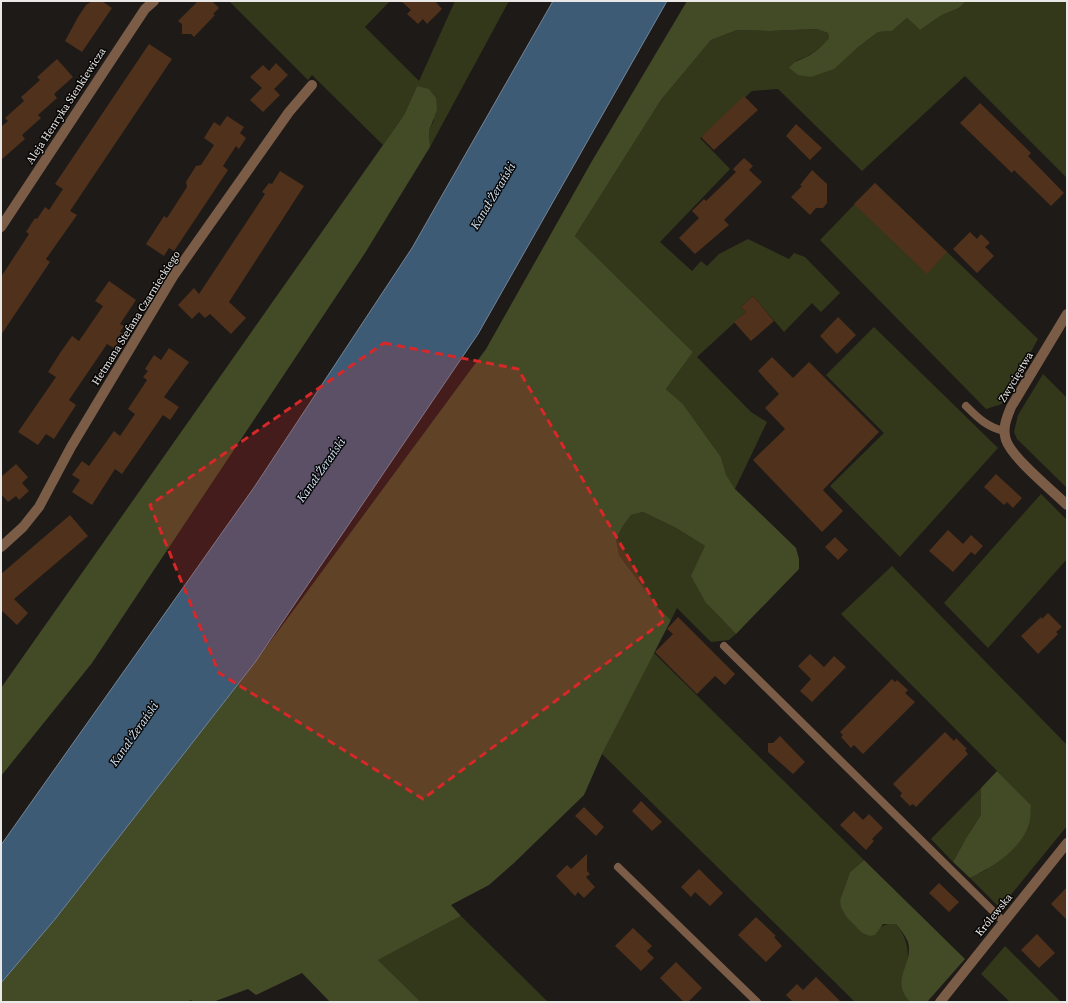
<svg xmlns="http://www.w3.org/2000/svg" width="1068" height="1003" viewBox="0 0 1068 1003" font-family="'Source Serif 4',serif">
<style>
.green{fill:#33381a}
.forest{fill:#434a26}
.water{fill:#3e5b76;stroke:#728598}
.building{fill:#50311b}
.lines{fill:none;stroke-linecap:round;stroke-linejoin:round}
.lane{stroke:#7b5c47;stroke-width:8}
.street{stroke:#7b5c47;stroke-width:10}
.marked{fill:#d62828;fill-opacity:0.2;stroke:#d62828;stroke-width:3;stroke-dasharray:8 5;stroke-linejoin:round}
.labels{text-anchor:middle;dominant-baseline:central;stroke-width:3;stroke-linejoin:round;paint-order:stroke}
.street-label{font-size:11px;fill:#eae8e6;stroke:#070605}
.water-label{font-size:12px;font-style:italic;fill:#d3e7fb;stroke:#070605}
</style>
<rect width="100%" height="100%" fill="#1e1a18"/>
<!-- green -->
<path class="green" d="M 229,1 L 390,1 L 365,27 L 419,81 L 455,1 L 509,1 L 430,147 L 429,131 L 434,120 L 417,86 L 404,115 L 383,145 L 312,75 L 308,80 Z
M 966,1 L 1067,1 L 1067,178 L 965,76 L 862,171 L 778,89 L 752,91 L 700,138 L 730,169 L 660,242 L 692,271 L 701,261 L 707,266 L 719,254 L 748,239 L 789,259 L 794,253 L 805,257 L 840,293 L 821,312 L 812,303 L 784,332 L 753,296 L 741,307 L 746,312 L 697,357 L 751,412 L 767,422 L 735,489 L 726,476 L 721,457 L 683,404 L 666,389 L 693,352 L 575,236 L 661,100 L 711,40 L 737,30 L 769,31 L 817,29 L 828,33 L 829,38 C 820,49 809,57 795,61 L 857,48 L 878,32 L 892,31 L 907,18 L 920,30 L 942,15 L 959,8 Z
M 875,183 L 1038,339 L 1002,404 L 986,409 L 820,240 Z
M 874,327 L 998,448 L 900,557 L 830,486 L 884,433 L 826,375 Z
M 1043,374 L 1067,398 L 1067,488 L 1017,439 L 1014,432 L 1018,415 Z
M 1041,494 L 1067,520 L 1067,559 L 988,648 L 944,603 Z
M 643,512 L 676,528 L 705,546 L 706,603 L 736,634 L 729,640 L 711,642 L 677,608 L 671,620 L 657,606 L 619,555 L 616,539 L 623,526 L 631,515 Z
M 892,566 L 1067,745 L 1067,826 L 1000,908 L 970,878 L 986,870 L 1031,805 L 841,614 Z
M 653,652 L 864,860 L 850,872 L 840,900 L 847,918 L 862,933 L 869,936 C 879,929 883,922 896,924 C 915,948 906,963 903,991 L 910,1002 L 855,1002 L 602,754 Z
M 981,788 L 981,815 L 966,838 L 953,862 L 931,839 Z
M 461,916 L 548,1002 L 421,1002 L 378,960 Z
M 1005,946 L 1061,1002 L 1010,1002 L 981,974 Z"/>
<!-- forest -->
<path class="forest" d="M 687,1 L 966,1 L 959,8 L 942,15 L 920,30 L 907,18 L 892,31 L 878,32 L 857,48 L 834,69 L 811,77 L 798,75 L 789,68 C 795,61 796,62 804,58 C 814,54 822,46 829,38 L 828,33 L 817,29 L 769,31 L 737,30 L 711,40 L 661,100 L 575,236 L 693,352 L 666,389 L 683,404 L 721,457 L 726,475 L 735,489 L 796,548 L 799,559 L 799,569 L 736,634 L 706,603 L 691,576 L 705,546 L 676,528 L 643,512 L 631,515 L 623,526 L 616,539 L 619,555 L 657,606 L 671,620 L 602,754 L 584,795 L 514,863 L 489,885 L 451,905 L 461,916 L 378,960 L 421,1002 L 330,1002 L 302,973 L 256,995 L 248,989 L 213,1002 L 193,1002 L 191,1000 L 187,1002 L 1,1002 L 1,983 L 56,918 L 256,661 L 486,349 L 592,161 Z
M 417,86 L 429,89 L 436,98 L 437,110 L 429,131 L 430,147 L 365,253 L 92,663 L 1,776 L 1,688 L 383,145 L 404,115 Z
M 997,771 L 1031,805 C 1030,811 1031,819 1029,824 C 1021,850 992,867 970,878 L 953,862 L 966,838 L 981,815 L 981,788 Z
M 864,860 L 965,959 L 927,1002 L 910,1002 C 889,979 914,965 908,942 C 905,935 900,929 896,924 L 883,924 L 875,935 L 869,936 L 862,933 L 847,918 L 841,907 L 840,900 L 850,872 Z"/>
<!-- water -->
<path class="water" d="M 553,1 L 667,1 L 478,334 L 256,661 L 56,918 L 1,983 L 1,845 L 255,486 L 412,248 Z"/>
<!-- building -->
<path class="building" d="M 92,1 L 102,1 L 112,8 L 82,52 L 65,41 L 78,17 L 86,5 Z
M 198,1 L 212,1 L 219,8 L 213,14 L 215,15 L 194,37 L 191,34 L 182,34 L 182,24 L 178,21 Z
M 401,1 L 435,1 L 442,9 L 427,24 L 423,19 L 418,24 L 407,14 L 411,10 Z
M 149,44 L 172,59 L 70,211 L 77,215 L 46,259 L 50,262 L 1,335 L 1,277 L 29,234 L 26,232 L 35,218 L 37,219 L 45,207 L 49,210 L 63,189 L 55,184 Z
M 57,59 L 73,77 L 54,94 L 57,98 L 38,115 L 41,118 L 22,135 L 25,139 L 1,160 L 1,127 L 8,121 L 5,118 L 24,101 L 21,97 L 40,80 L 37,77 Z
M 276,63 L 288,75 L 274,89 L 280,95 L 263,112 L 250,100 L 262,88 L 250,77 L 263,65 L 269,71 Z
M 744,96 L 758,110 L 714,150 L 701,137 Z
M 980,103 L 1031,153 L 1028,156 L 1064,193 L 1051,206 L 1014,170 L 1012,173 L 960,123 Z
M 227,116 L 244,127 L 240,133 L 246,138 L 239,149 L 236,146 L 223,166 L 228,170 L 174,251 L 169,248 L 164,256 L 146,244 L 164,216 L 167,218 L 187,187 L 186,182 L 196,166 L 201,165 L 214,145 L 204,138 L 214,122 L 220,126 Z
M 796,124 L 822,148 L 810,160 L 786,136 Z
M 744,158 L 753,166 L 749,170 L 762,182 L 724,220 L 729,225 L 695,254 L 679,238 L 699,218 L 692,211 L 704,199 L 706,201 L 736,172 L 733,169 Z
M 812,170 L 827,184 L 827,203 L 823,208 L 816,208 L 810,215 L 791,197 L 802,186 L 800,185 Z
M 280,171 L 304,186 L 229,302 L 246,318 L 231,334 L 210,314 L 205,318 L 199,312 L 192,319 L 178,305 L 194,288 L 199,294 L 265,194 L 262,192 L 269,183 L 272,184 Z
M 875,183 L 947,252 L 927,274 L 854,204 Z
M 970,232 L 977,239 L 981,234 L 990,243 L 985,247 L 994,256 L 977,273 L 953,249 Z
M 109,281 L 136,300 L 120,324 L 124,326 L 120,332 L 124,334 L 114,348 L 107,344 L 69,400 L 76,405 L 54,439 L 46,434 L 38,445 L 18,432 L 56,377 L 48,372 L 60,353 L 72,336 L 79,341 L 103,306 L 95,301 Z
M 753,296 L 774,321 L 751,341 L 734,322 L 746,312 L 741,307 Z
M 838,317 L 856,335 L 837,354 L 820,336 Z
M 169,348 L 189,362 L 164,397 L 179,407 L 170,420 L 163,415 L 122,474 L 115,469 L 92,505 L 72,492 L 80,480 L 72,475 L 82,461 L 89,466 L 114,431 L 120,436 L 135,414 L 128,409 L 147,380 L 143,377 L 148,371 L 145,369 L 154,355 L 161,360 Z
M 772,357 L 793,378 L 809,362 L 879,432 L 823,490 L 843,511 L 822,532 L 753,460 L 785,429 L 765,408 L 779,394 L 758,371 Z
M 16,464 L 28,477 L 22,483 L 29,491 L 19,500 L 16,496 L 8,502 L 1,494 L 1,477 Z
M 996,474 L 1022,498 L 1013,508 L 1007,502 L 1004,505 L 984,487 Z
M 70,515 L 88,536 L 14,599 L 28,613 L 17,625 L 1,610 L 1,574 Z
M 948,530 L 963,544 L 971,535 L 983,546 L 975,555 L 971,552 L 953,572 L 929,551 Z
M 835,537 L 848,550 L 838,560 L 825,547 Z
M 1048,613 L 1062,627 L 1056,632 L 1058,634 L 1038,654 L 1021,636 L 1041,617 L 1042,619 Z
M 678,617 L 735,674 L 725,685 L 715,676 L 697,694 L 655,652 L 673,634 L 667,629 Z
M 810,654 L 824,667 L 834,656 L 846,667 L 812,702 L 800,691 L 811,679 L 798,666 Z
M 892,679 L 895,682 L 897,680 L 908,690 L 905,693 L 915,702 L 863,754 L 854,745 L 851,748 L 841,737 L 843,735 L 840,732 Z
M 945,732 L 954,741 L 956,738 L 967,749 L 965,750 L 968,754 L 916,807 L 913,804 L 910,806 L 900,796 L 902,793 L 893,784 Z
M 780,736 L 805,762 L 793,774 L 768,752 L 768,743 L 773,743 Z
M 641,801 L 662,822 L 652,831 L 632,811 Z
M 584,807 L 604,827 L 596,836 L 575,816 Z
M 854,811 L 863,820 L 869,814 L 883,828 L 872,839 L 874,841 L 866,850 L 840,825 Z
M 587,854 L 587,871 L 590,874 L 586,877 L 595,887 L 584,898 L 578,892 L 575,896 L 556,876 L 567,865 L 571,869 Z
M 699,869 L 723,893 L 710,906 L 695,892 L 691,897 L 681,887 Z
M 939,883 L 959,902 L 949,912 L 929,893 Z
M 1067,887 L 1067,920 L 1051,904 Z
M 756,917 L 776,936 L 774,937 L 782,946 L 766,962 L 738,935 Z
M 633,928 L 652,946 L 647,951 L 654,958 L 641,971 L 615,946 Z
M 1037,934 L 1055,953 L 1039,968 L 1021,950 Z
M 676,962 L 702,988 L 688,1002 L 684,1002 L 660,978 Z
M 816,977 L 841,1002 L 791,1002 L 792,1001 L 786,995 L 797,984 L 803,990 Z"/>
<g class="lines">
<!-- lane -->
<path class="lane" d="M 966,406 C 978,418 987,427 1004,431
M 724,646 L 1003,921
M 618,867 L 757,1002"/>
<!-- street -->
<path class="street" d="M 1,227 L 145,9 L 154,1
M 1067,314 L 1011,407 C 1007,417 1002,428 1006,440 C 1012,458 1052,490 1067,505
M 1,547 L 23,527 L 39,507 L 71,447 L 174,275 L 289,112 L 312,85
M 940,1002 L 1067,843"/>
</g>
<!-- marked area -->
<path class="marked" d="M 384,343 L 518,369 L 665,620 L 423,799 L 219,673 L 150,505 Z"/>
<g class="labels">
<!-- street labels -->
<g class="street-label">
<text transform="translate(66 106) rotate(-57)">Aleja Henryka Sienkiewicza</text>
<text transform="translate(136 318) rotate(-58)">Hetmana Stefana Czarnieckiego</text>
<text transform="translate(1016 377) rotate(-59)">Zwycięstwa</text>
<text transform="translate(994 915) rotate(-51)">Królewska</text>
</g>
<!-- water labels -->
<g class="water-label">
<text transform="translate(493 196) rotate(-59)">Kanał Żerański</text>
<text transform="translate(321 470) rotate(-55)">Kanał Żerański</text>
<text transform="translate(134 734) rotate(-55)">Kanał Żerański</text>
</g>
</g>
<!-- border -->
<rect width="1068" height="1003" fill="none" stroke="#eae8e6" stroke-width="4"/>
</svg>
